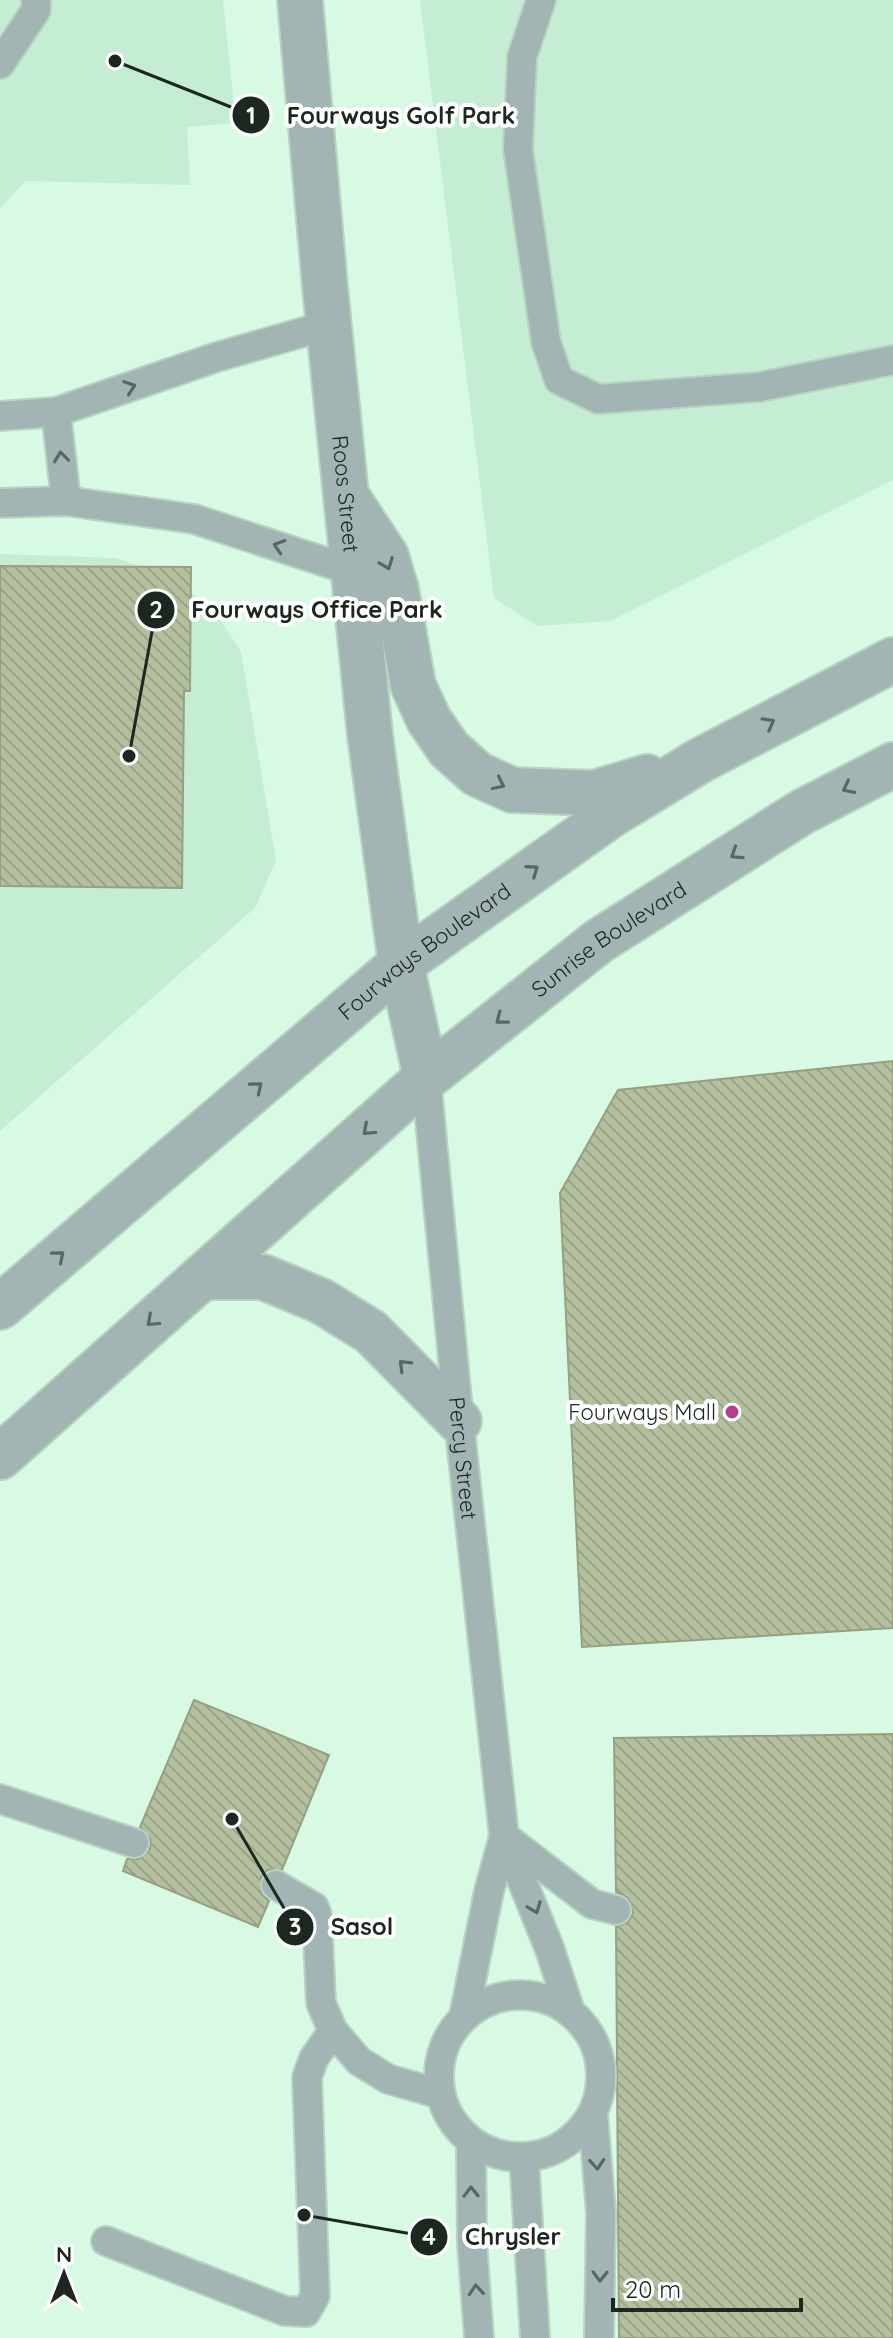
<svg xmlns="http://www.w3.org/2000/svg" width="893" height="2338" viewBox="0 0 893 2338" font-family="Quicksand,sans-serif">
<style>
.built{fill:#c5edd3}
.building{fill:url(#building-back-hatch);stroke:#96a181;stroke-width:2}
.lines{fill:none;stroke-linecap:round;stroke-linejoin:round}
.service-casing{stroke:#b6d4c1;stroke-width:32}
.minor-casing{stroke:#b6d4c1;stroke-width:48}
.tertiary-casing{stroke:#b6d4c1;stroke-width:48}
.service{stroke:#a2b5b4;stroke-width:28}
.minor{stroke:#a2b5b4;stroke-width:44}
.tertiary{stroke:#a2b5b4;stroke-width:44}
.oneway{stroke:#586762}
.poi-dot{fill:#b83d8e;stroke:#fff;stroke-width:3}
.labels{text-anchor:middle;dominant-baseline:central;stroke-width:8;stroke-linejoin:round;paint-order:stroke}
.street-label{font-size:22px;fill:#1b271f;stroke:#fff}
.poi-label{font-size:22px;fill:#1b271f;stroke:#fff;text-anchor:end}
.leader{fill:none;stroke:#1b271f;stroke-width:3}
.callout-dot{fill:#1b271f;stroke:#fff;stroke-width:3}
.mark-label{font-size:24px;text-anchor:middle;font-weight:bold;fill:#fff}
.callout-label{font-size:24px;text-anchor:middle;font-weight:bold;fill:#1b271f;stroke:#fff;stroke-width:8;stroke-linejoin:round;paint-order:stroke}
</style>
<defs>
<pattern id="building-back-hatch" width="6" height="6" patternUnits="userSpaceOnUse" patternTransform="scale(2)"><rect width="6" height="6" fill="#b4bf9e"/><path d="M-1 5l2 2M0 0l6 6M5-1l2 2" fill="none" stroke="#9aa488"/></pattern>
</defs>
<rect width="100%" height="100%" fill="#d8fae4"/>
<!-- built -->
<path class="built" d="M 0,0 L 223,0 L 236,123 L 187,127 L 190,185 L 26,181 L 0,208 Z
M 420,0 L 893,0 L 893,480 L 610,621 L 537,626 L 494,598 Z
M 0,554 L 116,558 L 166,576 L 213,608 L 241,652 L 276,861 L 255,908 L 0,1131 Z"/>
<!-- building -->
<path class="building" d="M 0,566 L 191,567 L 190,691 L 184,691 L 182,888 L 0,886 Z
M 893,1061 L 893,1628 L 582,1647 L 560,1193 L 618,1090 Z
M 194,1700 L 329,1755 L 282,1870 L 268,1870 L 261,1877 L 261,1893 L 269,1901 L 258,1927 L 123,1871 L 127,1859 L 138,1859 L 150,1849 L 150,1839 L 140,1827 Z
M 893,1734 L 893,2338 L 619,2338 L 616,1927 L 628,1922 L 633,1913 L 628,1898 L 616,1892 L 614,1738 Z"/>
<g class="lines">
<!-- service casing -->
<g class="service-casing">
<g id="service">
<path d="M 541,0 L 522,57 L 518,149 L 546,342 L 559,380 L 598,399 L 759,387 L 893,360"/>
<path d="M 0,64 L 36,10 L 36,0"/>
<path d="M 56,412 L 66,501"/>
<path d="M 0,416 L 56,412 L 217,357 L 328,325"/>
<path d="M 0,503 L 66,501 L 194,519 L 353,571"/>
<path id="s1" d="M 426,1078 L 459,1421 L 504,1836 L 549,1947 L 570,2011"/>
<path d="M 0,1799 L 134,1843"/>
<path d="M 505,1837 L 592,1904 L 616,1910"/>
<path d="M 276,1885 L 314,1907 L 317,1915 L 321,2003 L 333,2031 L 359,2061 L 388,2079 L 440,2094"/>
<circle cx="520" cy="2076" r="81"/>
<path d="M 464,2016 L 489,1891 L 504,1836"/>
<path d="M 593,2114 L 601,2213 L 599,2338"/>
<path d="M 471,2142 L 472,2242 L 479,2338"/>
<path d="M 524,2158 L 535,2338"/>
<path d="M 106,2241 L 285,2311 L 306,2312 L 315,2296 L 307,2077 L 314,2058 L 333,2031"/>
</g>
</g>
<!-- minor casing -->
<g class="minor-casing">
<g id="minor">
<path id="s2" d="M 300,0 L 325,287 L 370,735 L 401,964 L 426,1078"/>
</g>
</g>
<!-- tertiary casing -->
<g class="tertiary-casing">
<g id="tertiary">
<path d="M 347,497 L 386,556 L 396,589 L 413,685 L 429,720 L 449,749 L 477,774 L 512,790 L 594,793 L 647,777"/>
<path d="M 202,1277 L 263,1277 L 321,1301 L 371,1332 L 459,1421"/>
<path id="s3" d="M 0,1307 L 401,964 L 611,815 L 701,760 L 893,660"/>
<path id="s4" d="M 0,1457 L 426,1078 L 599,941 L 802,812 L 893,765"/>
</g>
</g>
<!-- service -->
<use href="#service" class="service"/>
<!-- minor -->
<use href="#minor" class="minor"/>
<!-- tertiary -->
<use href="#tertiary" class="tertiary"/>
</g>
<!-- one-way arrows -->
<defs><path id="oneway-chevron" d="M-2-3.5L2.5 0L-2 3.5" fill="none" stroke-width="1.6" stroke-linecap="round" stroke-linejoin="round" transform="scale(2)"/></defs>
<g class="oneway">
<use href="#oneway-chevron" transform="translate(130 387) rotate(-19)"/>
<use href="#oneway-chevron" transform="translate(61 457) rotate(-97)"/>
<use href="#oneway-chevron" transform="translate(279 546) rotate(-162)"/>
<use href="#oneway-chevron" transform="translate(387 564) rotate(69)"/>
<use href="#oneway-chevron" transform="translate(769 723) rotate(-29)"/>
<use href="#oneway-chevron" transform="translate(499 784) rotate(26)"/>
<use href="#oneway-chevron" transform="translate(848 788) rotate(153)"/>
<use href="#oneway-chevron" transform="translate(736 854) rotate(147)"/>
<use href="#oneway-chevron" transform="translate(533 870) rotate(-35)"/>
<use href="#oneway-chevron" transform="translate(501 1019) rotate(142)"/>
<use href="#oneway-chevron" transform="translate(257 1087) rotate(-40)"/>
<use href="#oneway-chevron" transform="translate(368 1130) rotate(138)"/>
<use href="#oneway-chevron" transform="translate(59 1256) rotate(-40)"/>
<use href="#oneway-chevron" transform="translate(152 1321) rotate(138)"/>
<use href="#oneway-chevron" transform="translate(404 1365) rotate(-135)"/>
<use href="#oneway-chevron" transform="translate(535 1908) rotate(69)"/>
<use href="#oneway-chevron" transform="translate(597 2164) rotate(86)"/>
<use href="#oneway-chevron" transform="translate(471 2192) rotate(-91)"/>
<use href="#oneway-chevron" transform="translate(600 2276) rotate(91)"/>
<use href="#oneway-chevron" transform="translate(476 2290) rotate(-95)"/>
</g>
<!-- markers -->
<circle class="poi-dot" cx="732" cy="1412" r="8"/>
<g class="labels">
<!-- street labels -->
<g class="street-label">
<text stroke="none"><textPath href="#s2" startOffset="496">Roos Street</textPath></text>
<text stroke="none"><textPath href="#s4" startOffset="800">Sunrise Boulevard</textPath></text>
<text stroke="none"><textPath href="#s3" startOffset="554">Fourways Boulevard</textPath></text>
<text stroke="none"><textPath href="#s1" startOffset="382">Percy Street</textPath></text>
</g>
<!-- poi labels -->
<g class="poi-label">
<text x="716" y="1412">Fourways Mall</text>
</g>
</g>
<!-- callouts -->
<path class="leader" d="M115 61L251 115M129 756L156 610M232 1819L295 1927M304 2215L429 2237"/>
<g class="callout-dot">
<circle cx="115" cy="61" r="8"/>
<circle cx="129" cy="756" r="8"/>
<circle cx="232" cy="1819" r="8"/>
<circle cx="304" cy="2215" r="8"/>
<circle cx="251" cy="115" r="20"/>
<circle cx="156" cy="610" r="20"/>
<circle cx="295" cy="1927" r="20"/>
<circle cx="429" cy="2237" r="20"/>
</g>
<g class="mark-label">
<text x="251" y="124">1</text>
<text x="156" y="618">2</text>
<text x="295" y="1935">3</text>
<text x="429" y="2245">4</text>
</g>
<g class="callout-label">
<text x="401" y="124">Fourways Golf Park</text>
<text x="317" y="618">Fourways Office Park</text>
<text x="362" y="1935">Sasol</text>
<text x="513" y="2245">Chrysler</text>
</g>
<!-- north arrow -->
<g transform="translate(64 2274)" stroke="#ffffff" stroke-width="6" paint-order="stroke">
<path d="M0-6L14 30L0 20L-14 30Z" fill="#1b271f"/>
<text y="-12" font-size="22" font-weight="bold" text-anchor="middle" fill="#1b271f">N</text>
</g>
<!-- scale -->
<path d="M613 2298v12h188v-12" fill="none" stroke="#1b271f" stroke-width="4"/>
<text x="625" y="2298" font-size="24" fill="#1b271f" stroke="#ffffff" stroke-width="6" paint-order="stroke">20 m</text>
</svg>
